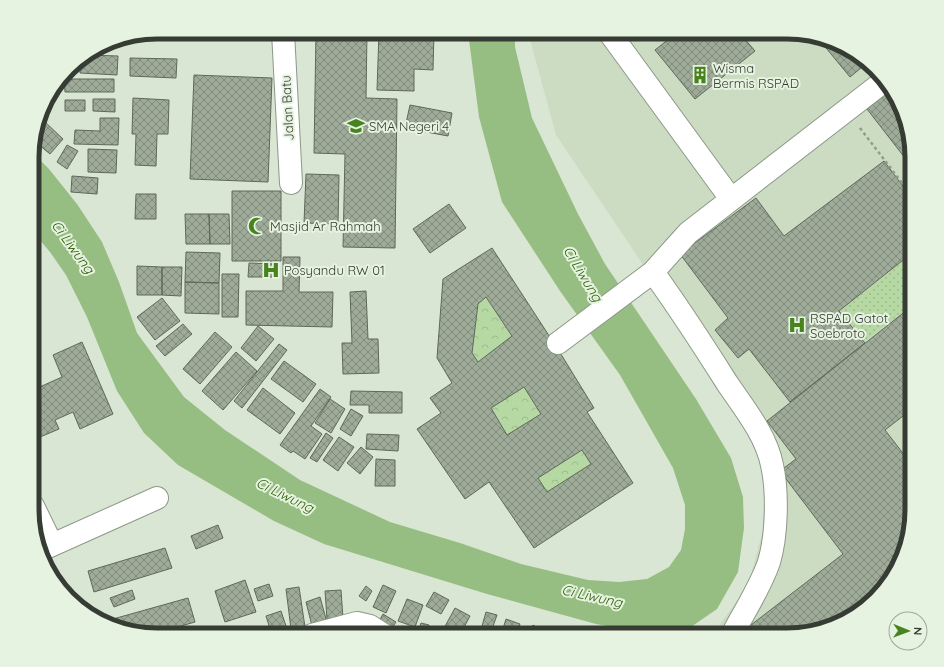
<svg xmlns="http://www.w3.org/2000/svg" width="944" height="667" viewBox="0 0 944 667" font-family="Quicksand,sans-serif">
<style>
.built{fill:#cbdcc3}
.grass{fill:url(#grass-dots)}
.park{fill:url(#park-crowns)}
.water{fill:#97be82}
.building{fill:url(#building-cross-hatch);stroke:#5e6959;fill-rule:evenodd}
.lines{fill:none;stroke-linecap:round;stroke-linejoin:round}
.minor-casing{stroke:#8d9887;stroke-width:24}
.path{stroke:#929c8e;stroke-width:2.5;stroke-dasharray:3 3;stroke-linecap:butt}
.minor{stroke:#fff;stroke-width:22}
.labels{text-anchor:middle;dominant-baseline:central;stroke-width:4;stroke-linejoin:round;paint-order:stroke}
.poi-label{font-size:13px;fill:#363b33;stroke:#e6f3e0;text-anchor:start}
.street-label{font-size:13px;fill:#363b33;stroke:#e6f3e0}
.water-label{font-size:14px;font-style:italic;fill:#32620a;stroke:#e6f3e0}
.rim{fill:none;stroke:#363b33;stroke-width:5}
</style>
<defs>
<pattern id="grass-dots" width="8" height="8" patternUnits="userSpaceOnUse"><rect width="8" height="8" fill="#b6d9a4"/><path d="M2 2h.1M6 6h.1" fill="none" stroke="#9dbb8e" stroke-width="1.8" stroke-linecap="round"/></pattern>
<pattern id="park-crowns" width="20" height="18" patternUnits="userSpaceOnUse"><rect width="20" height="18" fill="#b6d9a4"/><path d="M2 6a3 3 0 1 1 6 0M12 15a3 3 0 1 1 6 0" fill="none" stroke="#9dbb8e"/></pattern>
<pattern id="building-cross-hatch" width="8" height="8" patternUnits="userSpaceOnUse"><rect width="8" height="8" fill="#9fab99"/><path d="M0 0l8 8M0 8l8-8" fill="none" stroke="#828c7d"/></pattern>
</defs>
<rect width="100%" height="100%" fill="#d9e6d3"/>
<!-- built -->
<path class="built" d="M 528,32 L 795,32 L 828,39 L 863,58 L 899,101 L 912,149 L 912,518 L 905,551 L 886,586 L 843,622 L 787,635 L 712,635 L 748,586 L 763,530 L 765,461 L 711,366 L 556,135 Z"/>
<!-- grass -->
<path class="grass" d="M 912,254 L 912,305 L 865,341 L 840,311 Z"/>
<!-- park -->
<path class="park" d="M 486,297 L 512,336 L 478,362 L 472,353 L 478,304 Z
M 524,387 L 541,414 L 507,435 L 491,408 Z
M 582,450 L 591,464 L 547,492 L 538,478 Z"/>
<!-- water -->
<path class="water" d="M 468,32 L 515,32 L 515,47 L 532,118 L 578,214 L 605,264 L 696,399 L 731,458 L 743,497 L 744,528 L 738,572 L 717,609 L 688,629 L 660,635 L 596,624 L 487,594 L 324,544 L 274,521 L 178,465 L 144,433 L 117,391 L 87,317 L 66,275 L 50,252 L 33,232 L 33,153 L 49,169 L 77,204 L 102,242 L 119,282 L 137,333 L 184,397 L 225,430 L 300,480 L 390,522 L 460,543 L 521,564 L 588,580 L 619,582 L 647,579 L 669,567 L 681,550 L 685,529 L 685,505 L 673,468 L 620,375 L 560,291 L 502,202 L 479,117 Z"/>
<!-- building -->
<path class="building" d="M 316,32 L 367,32 L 366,98 L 397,99 L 395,248 L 343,247 L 345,154 L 314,153 Z
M 379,32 L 434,32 L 433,70 L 414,69 L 414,91 L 377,90 Z
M 678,32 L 739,32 L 755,51 L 695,99 L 655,50 Z
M 817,37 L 828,39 L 863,58 L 867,63 L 850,77 Z
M 109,41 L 113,41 L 113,46 L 103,45 Z
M 88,55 L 118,56 L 117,75 L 80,73 L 80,60 Z
M 130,58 L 177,59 L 176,78 L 130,76 Z
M 194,75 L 272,78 L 268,182 L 190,179 Z
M 64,79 L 114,79 L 114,92 L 65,92 Z
M 890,91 L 899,101 L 912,149 L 912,167 L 867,109 Z
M 133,98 L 169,100 L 168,134 L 157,134 L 156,166 L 135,165 L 136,134 L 132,134 Z
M 93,99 L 115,99 L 115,112 L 93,111 Z
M 65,100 L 85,100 L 85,111 L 65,111 Z
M 410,105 L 452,113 L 448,136 L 405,128 Z
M 100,118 L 119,118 L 118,145 L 74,144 L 75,130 L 100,131 Z
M 44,121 L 63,139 L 50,154 L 33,140 L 36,129 Z
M 67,145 L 78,151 L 67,169 L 57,162 Z
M 88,149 L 117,150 L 116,173 L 88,172 Z
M 884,161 L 912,198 L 912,253 L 839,311 L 865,343 L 790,402 L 749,349 L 738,358 L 715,330 L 728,318 L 680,254 L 756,198 L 784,236 Z
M 306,174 L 339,175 L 338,224 L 304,223 Z
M 72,176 L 98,178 L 97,194 L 71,192 Z
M 232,191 L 281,191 L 281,261 L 232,261 Z
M 136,194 L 156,194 L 156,219 L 135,219 Z
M 449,204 L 466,228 L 430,253 L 413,229 Z
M 185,214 L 209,214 L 210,244 L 186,244 Z
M 209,214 L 229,214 L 230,244 L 210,244 Z
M 492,248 L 559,351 L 594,408 L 587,412 L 633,483 L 534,548 L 489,482 L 465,499 L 417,429 L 441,413 L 430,398 L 452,383 L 437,358 L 443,279 ZM 486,297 L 512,336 L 478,362 L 472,353 L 478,304 ZM 524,387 L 541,414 L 507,435 L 491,408 ZM 582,450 L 591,464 L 547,492 L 538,478 Z
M 186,252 L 220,253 L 219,283 L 185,282 Z
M 283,257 L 300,257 L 299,292 L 333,292 L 332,327 L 246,325 L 246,291 L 283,291 Z
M 249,263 L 275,264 L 275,277 L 248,277 Z
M 137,266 L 162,267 L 162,295 L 137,295 Z
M 162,267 L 182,267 L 181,296 L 162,295 Z
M 222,274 L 239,274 L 238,317 L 222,317 Z
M 185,282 L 219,283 L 219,314 L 185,313 Z
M 366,291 L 368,339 L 378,339 L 379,373 L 343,374 L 342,343 L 352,343 L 350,292 Z
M 162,298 L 180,321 L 155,340 L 137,317 Z
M 912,306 L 912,409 L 885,430 L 912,465 L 912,518 L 905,551 L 886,586 L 843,622 L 787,635 L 738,635 L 843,554 L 780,471 L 796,459 L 767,421 Z
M 183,324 L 192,334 L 165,356 L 156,346 Z
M 258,326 L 274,339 L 256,361 L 241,348 Z
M 215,332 L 232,347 L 200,384 L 183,369 Z
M 82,342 L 113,414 L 80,429 L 73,412 L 55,420 L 59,429 L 33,440 L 33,390 L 62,377 L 53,355 Z
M 279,344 L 287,350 L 242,408 L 234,401 Z
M 236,352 L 257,371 L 223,410 L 202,391 Z
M 284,361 L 316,384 L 303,402 L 271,379 Z
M 263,388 L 295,413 L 280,434 L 247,410 Z
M 320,389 L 331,397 L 311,426 L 322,434 L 305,459 L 293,451 L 291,453 L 280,445 Z
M 351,391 L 402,392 L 402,413 L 369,413 L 369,405 L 350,405 Z
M 330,399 L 345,409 L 331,433 L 315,423 Z
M 351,409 L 363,416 L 351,436 L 340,429 Z
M 326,433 L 333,438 L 317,462 L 310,458 Z
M 367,434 L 399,435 L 398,451 L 366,449 Z
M 339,437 L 354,447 L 338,471 L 323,460 Z
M 361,447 L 373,457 L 360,474 L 347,463 Z
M 376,459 L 395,460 L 395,486 L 375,486 Z
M 218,525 L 223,538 L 196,549 L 191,536 Z
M 165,548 L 172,568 L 94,592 L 88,571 Z
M 245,580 L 256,612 L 225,622 L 215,591 Z
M 269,584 L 273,596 L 258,601 L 254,589 Z
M 383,585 L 396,591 L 386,613 L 373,607 Z
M 366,586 L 372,591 L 366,601 L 359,596 Z
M 299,587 L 305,627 L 291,629 L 286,589 Z
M 132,590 L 135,599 L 114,607 L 110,598 Z
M 341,590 L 343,618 L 327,619 L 325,591 Z
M 434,592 L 449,600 L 441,614 L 426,606 Z
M 320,597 L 328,626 L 313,630 L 306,602 Z
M 188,598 L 195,622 L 149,635 L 115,628 L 113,619 Z
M 407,599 L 423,605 L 415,627 L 398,621 Z
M 455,608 L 470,616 L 460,635 L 452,635 L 443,630 Z
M 281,611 L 286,626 L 271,632 L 266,616 Z
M 486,612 L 497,615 L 492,629 L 482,626 Z
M 383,614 L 396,622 L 390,631 L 378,623 Z
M 506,619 L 520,624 L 516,635 L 501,635 Z
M 421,623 L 429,625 L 426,635 L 417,635 Z
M 533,625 L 545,633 L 544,635 L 526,635 Z
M 229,627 L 232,635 L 203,635 Z
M 564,629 L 573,635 L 561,635 Z"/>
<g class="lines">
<!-- minor casing -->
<g class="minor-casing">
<path id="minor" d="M 283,32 L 291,183
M 609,32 L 731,199
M 558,343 L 653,272
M 33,506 L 52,545
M 41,550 L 157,498
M 312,635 L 357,623 L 370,626 L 384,635
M 732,635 C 744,612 761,586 769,562 C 777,535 778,492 772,465 C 766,435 744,408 727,383 C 703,345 679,308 653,272 L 688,233 L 883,82"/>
</g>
<!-- path -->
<path class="path" d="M 860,128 L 912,196"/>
<!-- minor -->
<use href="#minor" class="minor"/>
</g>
<!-- icons -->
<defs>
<g id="building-bare" transform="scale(1.38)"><path d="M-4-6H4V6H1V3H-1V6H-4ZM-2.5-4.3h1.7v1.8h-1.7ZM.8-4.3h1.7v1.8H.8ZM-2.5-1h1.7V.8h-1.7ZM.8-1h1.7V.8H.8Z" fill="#49831f" stroke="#e6f3e0" stroke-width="2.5" paint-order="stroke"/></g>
<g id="school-bare" transform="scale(1.38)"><path d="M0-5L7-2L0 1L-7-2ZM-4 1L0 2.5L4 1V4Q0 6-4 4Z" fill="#49831f" stroke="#e6f3e0" stroke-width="2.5" paint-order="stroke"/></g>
<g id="mosque-bare" transform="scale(1.38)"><path d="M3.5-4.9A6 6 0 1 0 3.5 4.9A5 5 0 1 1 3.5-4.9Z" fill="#49831f" stroke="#e6f3e0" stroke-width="2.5" paint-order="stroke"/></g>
<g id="hospital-bare" transform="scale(1.38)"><path d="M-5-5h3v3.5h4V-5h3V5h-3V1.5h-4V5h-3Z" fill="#49831f" stroke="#e6f3e0" stroke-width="2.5" paint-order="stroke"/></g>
</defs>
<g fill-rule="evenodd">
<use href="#building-bare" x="700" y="75"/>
<use href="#school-bare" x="356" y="126"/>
<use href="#mosque-bare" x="257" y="226"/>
<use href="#hospital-bare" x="271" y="270"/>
<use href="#hospital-bare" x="797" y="325"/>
</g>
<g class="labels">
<!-- poi labels -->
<g class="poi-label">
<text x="713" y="68">Wisma<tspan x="713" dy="15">Bermis RSPAD</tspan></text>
<text x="369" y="126">SMA Negeri 4</text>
<text x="270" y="226">Masjid Ar Rahmah</text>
<text x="284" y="270">Posyandu RW 01</text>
<text x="810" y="318">RSPAD Gatot<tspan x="810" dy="15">Soebroto</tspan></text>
</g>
<!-- street labels -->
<g class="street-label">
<text transform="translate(287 108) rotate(-93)">Jalan Batu</text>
</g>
<!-- water labels -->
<g class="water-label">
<text transform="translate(73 247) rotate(54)">Ci Liwung</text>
<text transform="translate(583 274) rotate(59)">Ci Liwung</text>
<text transform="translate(285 495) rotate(26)">Ci Liwung</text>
<text transform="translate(592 596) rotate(13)">Ci Liwung</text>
</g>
</g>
<!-- crop -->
<path d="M0 0H944V667H0ZM157 39H787A118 118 0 0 1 905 157V510A118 118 0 0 1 787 628H157A118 118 0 0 1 39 510V157A118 118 0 0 1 157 39Z" fill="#e6f3e0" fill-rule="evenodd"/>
<path class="rim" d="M157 39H787A118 118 0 0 1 905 157V510A118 118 0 0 1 787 628H157A118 118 0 0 1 39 510V157A118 118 0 0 1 157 39Z"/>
<!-- north arrow -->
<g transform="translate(908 631) rotate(91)"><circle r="19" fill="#e6f3e0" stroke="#a0a99b"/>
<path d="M0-3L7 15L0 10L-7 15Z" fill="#49831f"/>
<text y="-6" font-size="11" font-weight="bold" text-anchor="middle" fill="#363b33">N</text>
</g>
</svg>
